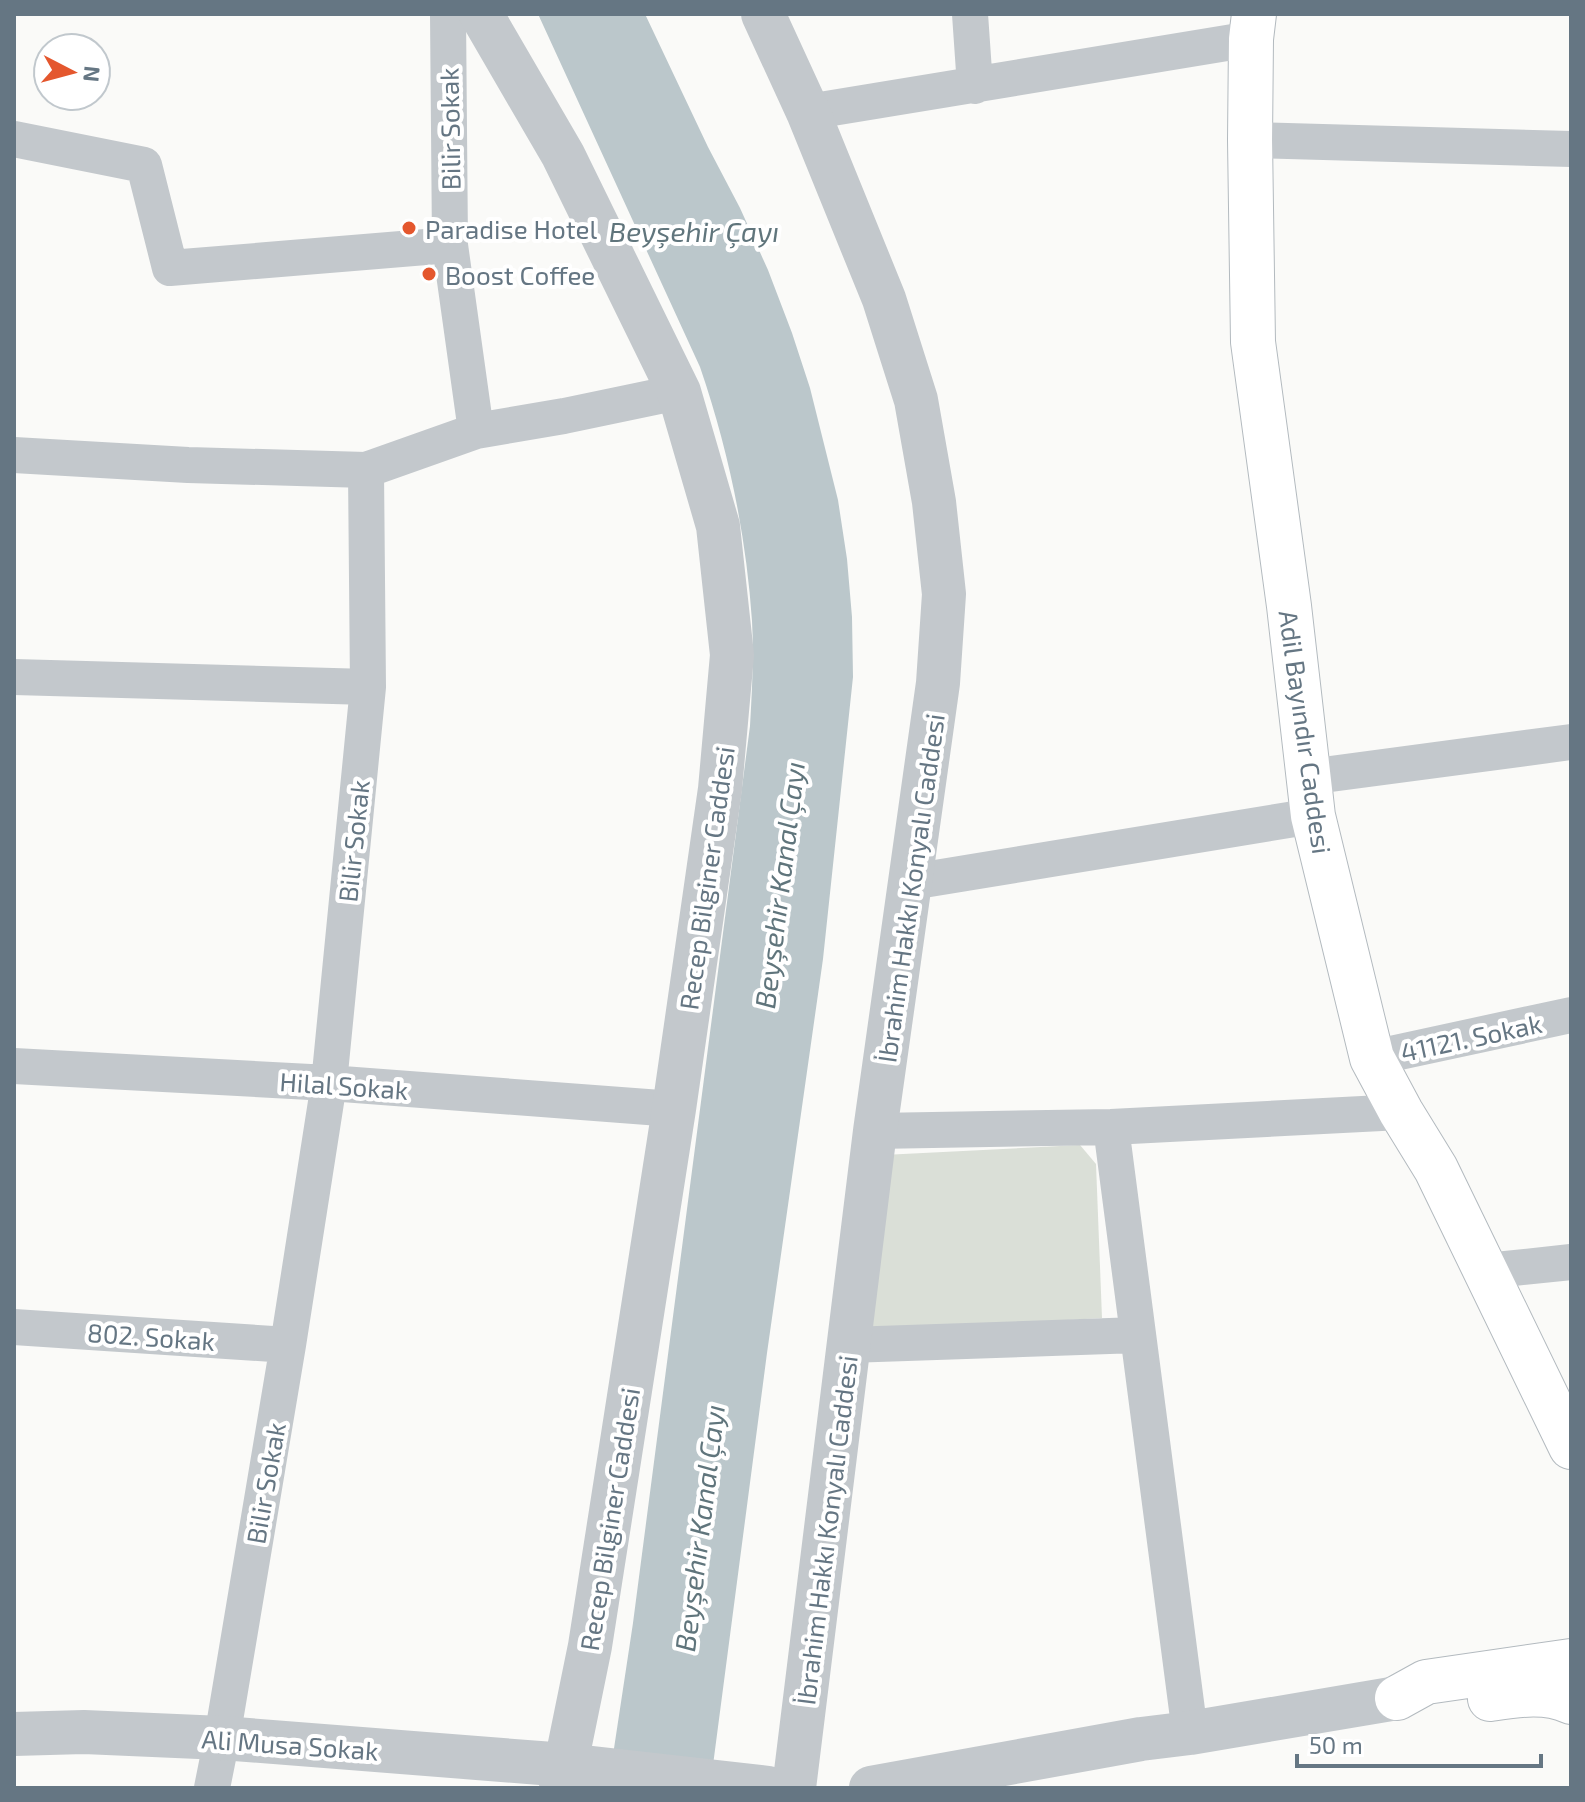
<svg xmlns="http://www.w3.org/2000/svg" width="1585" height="1802" viewBox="0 0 1585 1802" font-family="'Exo 2',sans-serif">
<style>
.green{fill:#dadfd7}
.water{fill:#bbc7cb}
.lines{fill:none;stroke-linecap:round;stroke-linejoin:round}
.secondary-casing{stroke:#b3babf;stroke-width:46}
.minor{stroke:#c3c8cc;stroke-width:36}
.tertiary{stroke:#c3c8cc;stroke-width:44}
.secondary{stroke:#fff;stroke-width:44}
.poi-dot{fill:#e4572e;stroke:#fff;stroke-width:3}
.labels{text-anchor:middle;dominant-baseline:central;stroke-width:8;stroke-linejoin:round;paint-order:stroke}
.street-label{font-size:26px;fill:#657683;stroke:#fff}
.poi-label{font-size:26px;fill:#657683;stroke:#fff;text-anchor:start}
.water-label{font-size:28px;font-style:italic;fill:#60757c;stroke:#fff}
</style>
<rect width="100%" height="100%" fill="#fafaf8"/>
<!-- green -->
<path class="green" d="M 1080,1145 L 1096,1164 L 1102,1318 L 861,1332 L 883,1155 Z"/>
<!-- water -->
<path class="water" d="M 538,14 L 645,14 L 708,147 L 740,208 L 768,270 L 792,333 L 810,388 L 838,500 L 847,559 L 852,617 L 853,677 L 823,959 L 767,1353 L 710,1788 L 608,1788 L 633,1623 L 750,726 C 752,691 754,656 752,621 C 746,533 728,449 700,367 Z"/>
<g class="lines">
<!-- secondary casing -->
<g class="secondary-casing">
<path id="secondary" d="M 1254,14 L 1251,39 L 1250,140 L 1253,342 L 1289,606 L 1313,816 L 1372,1058 L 1401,1112 L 1436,1169 L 1571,1447
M 1397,1698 L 1426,1682 L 1571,1661
M 1490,1699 C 1517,1695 1546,1690 1571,1702"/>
</g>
<!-- minor -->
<path class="minor" d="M 970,14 L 975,86
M 808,112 L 1251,39
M 14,139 L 144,165 L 170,268 L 450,245
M 1250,140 L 1571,149
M 476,431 L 564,416 L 679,392
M 14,455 L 188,465 L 366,470
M 14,677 L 368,687
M 1308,777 L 1571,742
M 911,882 L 1313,816
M 1372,1058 L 1571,1015
M 14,1066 L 329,1083 L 674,1109
M 1111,1127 L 1190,1733
M 875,1131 L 1111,1127 L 1401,1112
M 1486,1271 L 1571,1262
M 14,1327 L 288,1345
M 848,1345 L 1138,1335
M 212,1788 L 222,1738 L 288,1345 L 329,1083 L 368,687 L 366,470 L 476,431 L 450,245 L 448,14"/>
<!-- tertiary -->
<path class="tertiary" d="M 481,14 L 563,155 L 679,392 L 718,526 L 732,655 L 720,789 L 674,1109 L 590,1646 L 561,1788
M 763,14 L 808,112 L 884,299 L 916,400 L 934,502 L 944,594 L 938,683 L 875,1131 L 794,1788
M 14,1734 L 84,1732 L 222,1738 L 566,1765 L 769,1788
M 871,1788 L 1141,1739 L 1190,1733 L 1397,1698"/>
<!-- secondary -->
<use href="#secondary" class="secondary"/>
</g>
<!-- markers -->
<g class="poi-dot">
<circle cx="409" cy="228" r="8"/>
<circle cx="429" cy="274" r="8"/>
</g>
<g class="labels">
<!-- street labels -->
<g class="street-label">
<text transform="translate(449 129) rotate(-91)">Bilir Sokak</text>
<text transform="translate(1306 732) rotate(82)">Adil Bayındır Caddesi</text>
<text transform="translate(353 841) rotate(-84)">Bilir Sokak</text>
<text transform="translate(706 878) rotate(-82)">Recep Bilginer Caddesi</text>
<text transform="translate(910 888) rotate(-82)">İbrahim Hakkı Konyalı Caddesi</text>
<text transform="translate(1471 1037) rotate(-12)">41121. Sokak</text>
<text transform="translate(344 1085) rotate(4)">Hilal Sokak</text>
<text transform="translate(151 1336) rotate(4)">802. Sokak</text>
<text transform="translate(265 1483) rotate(-80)">Bilir Sokak</text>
<text transform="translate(609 1519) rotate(-81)">Recep Bilginer Caddesi</text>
<text transform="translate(826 1530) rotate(-83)">İbrahim Hakkı Konyalı Caddesi</text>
<text transform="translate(290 1744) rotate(4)">Ali Musa Sokak</text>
</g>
<!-- poi labels -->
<g class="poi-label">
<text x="425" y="228">Paradise Hotel</text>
<text x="445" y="274">Boost Coffee</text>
</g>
<!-- water labels -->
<g class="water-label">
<text x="694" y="231">Beyşehir Çayı</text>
<text transform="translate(779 885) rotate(-83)">Beyşehir Kanal Çayı</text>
<text transform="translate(699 1528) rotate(-83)">Beyşehir Kanal Çayı</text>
</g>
</g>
<!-- border -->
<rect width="1585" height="1802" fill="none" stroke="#657683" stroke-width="32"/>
<!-- north arrow -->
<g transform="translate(72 72) rotate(96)"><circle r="38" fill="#ffffff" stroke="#c1c8cd" stroke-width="2"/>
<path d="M0-6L14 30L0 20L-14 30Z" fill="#e4572e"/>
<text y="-12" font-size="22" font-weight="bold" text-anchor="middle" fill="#657683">N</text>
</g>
<!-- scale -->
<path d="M1297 1754v12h244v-12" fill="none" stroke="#657683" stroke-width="4"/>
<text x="1309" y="1754" font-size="24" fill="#657683" stroke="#ffffff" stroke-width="6" paint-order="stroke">50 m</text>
</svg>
